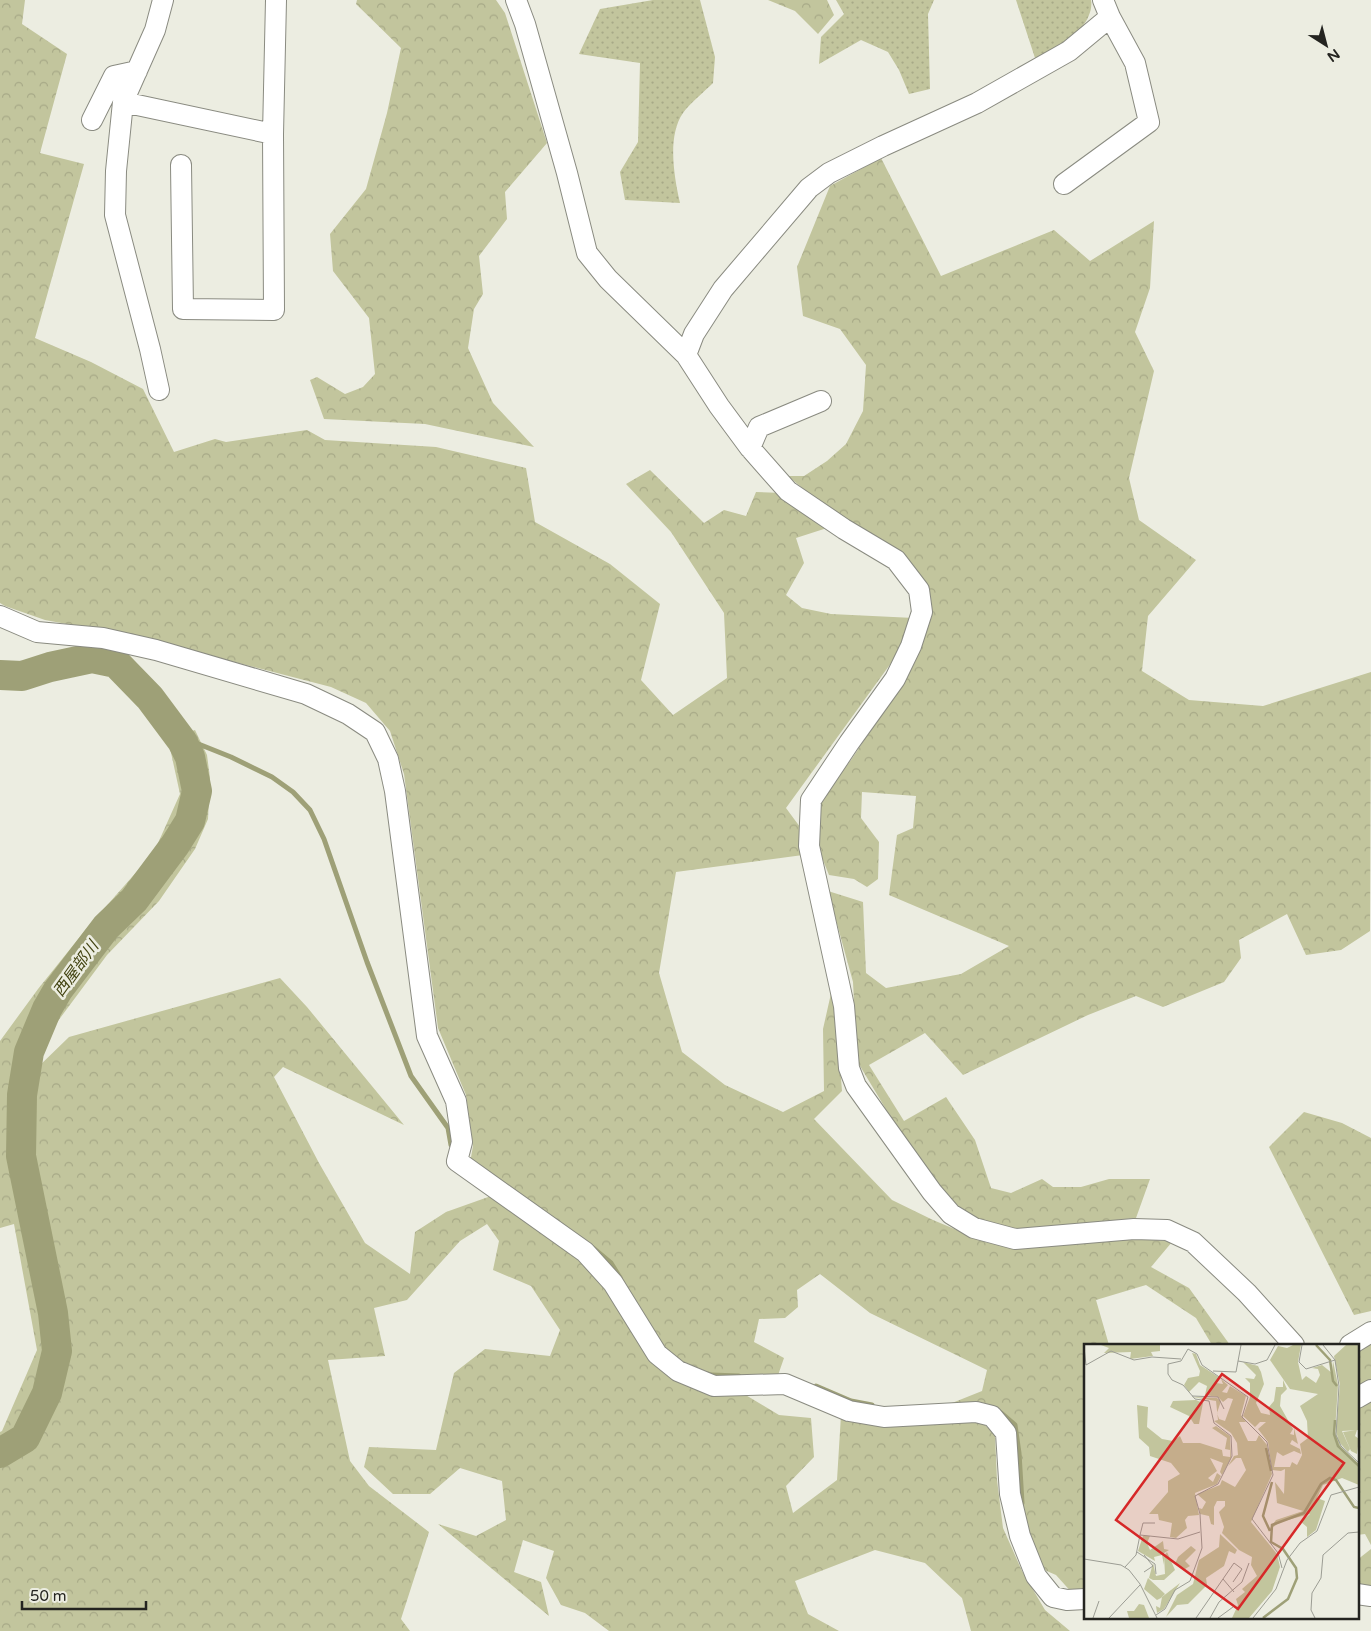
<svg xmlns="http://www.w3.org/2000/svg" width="1371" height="1631" viewBox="0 0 1371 1631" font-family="'Varela Round','Noto Sans JP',sans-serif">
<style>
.grass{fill:url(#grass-dots)}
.forest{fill:url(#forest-crowns)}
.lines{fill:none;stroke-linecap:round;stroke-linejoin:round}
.stream{stroke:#9ea077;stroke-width:5}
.river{stroke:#9ea077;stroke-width:30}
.minor-casing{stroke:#8a8b81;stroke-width:22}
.minor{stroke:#fff;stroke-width:20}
.labels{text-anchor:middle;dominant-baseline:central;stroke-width:5;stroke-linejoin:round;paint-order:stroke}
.water-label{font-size:16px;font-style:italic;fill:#424311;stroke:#ecede1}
.inset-river{fill:none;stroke:#9ea077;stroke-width:2.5}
.inset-road{fill:none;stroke:#9c9d94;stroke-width:1}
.view{fill:#d62828;fill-opacity:0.15;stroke:#d62828;stroke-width:2.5}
.inset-edge{fill:none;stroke:#242420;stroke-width:2.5}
</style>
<defs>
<pattern id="grass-dots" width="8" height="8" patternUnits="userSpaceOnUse" patternTransform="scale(1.25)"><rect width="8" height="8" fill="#c2c59d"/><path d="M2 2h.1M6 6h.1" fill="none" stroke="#a7a987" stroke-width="1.8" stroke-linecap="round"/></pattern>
<pattern id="forest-crowns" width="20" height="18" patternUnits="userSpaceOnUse" patternTransform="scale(1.25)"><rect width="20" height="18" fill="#c2c59d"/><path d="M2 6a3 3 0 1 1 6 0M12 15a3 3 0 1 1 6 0" fill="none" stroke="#a7a987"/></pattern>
</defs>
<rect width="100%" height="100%" fill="#ecede1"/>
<!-- grass -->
<path class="grass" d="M 653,0 L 700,0 L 715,57 L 713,83 C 705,91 689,104 683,113 C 667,136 674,177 680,203 L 625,200 L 620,172 L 638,142 L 640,63 L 579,54 L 600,9 Z
M 836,0 L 934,0 L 928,14 L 930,89 L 909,94 L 899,70 L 888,52 L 861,40 L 819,64 L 821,37 L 844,14 Z
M 1016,0 L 1091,0 C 1094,17 1077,35 1064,45 C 1056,51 1044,54 1035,58 Z"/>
<!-- forest -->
<path class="forest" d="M 0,0 L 25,0 L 22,24 L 67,54 L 40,153 L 84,164 L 35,338 L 91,362 L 143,389 L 174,452 L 215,439 L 226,442 L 307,430 L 325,440 L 436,447 L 526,468 L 535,522 L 610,564 L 660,604 L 641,680 L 673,715 L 727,678 L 724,613 L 671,532 L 626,484 L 650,470 L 704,523 L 724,510 L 746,516 L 756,492 L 783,493 L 827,528 L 796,538 L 804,563 L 786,595 L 802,608 L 831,614 L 914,618 L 894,659 L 786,808 L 800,827 L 803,855 L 676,872 L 659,973 L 682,1052 L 725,1085 L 783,1112 L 824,1091 L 823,1029 L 832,989 L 837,1026 L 842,1091 L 814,1119 L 892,1200 L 933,1220 L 988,1243 L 1038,1245 L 1135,1237 L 1172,1242 L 1151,1267 L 1189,1288 L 1230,1345 L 1212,1345 L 1196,1318 L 1146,1285 L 1096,1300 L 1109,1345 L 1085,1345 L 1085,1594 L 1074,1595 L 1056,1575 L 1035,1566 L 1025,1534 L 1012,1433 L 937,1409 L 982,1391 L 987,1370 L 870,1313 L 820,1274 L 797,1290 L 798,1307 L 785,1318 L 759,1319 L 754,1342 L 784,1358 L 776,1381 L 716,1384 L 660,1349 L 615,1280 L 470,1163 L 473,1146 L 466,1095 L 438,1028 L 404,774 L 390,731 L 366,703 L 331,687 L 143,638 L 45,620 L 5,606 L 0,603 Z
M 357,0 L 496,0 L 505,13 L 547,143 L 505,192 L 507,219 L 479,256 L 483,294 L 474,309 L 468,348 L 493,403 L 534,447 L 425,424 L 324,419 L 310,380 L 317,377 L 345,394 L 363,387 L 375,374 L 369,318 L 333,271 L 330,234 L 366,189 L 387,113 L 401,48 L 356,4 Z
M 768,0 L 827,0 L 834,15 L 818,34 L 795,11 Z
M 881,158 L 941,276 L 1054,230 L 1090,261 L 1154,221 L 1150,288 L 1135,332 L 1154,371 L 1129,478 L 1139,520 L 1196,560 L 1148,616 L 1142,671 L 1189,700 L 1263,706 L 1371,672 L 1370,931 L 1341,950 L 1306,955 L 1287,914 L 1239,940 L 1241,958 L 1224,982 L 1163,1007 L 1136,996 L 1088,1015 L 963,1075 L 925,1033 L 869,1065 L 904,1121 L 946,1097 L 975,1140 L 991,1188 L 1011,1193 L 1042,1179 L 1053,1187 L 1081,1187 L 1109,1179 L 1150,1179 L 1136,1218 L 1019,1231 L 979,1222 L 953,1207 L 908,1146 L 857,1061 L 853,982 L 828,891 L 863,902 L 866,973 L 886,988 L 961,974 L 1009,946 L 889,895 L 897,835 L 913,828 L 916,796 L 862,792 L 861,818 L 879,842 L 878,879 L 867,887 L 854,879 L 829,875 L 816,843 L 820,800 L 851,760 L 901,685 L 932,616 L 929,590 L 902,559 L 807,492 L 788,476 L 804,476 L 827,461 L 846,444 L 863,411 L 866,365 L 840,329 L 803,316 L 797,267 L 830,186 Z
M 195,730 L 207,755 L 210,778 L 208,819 L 195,849 L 159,901 L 107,955 L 55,1025 L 35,1070 L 69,1037 L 280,978 L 307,1007 L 404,1125 L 283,1067 L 274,1077 L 319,1163 L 365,1243 L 410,1274 L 415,1232 L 446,1212 L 491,1196 L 574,1252 L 607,1286 L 650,1356 L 744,1394 L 779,1415 L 811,1418 L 814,1457 L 786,1486 L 793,1513 L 837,1480 L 841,1415 L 958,1420 L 983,1423 L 995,1435 L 997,1480 L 1003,1528 L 1022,1571 L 1045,1610 L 1070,1631 L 971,1631 L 962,1598 L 925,1563 L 875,1550 L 795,1581 L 808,1614 L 839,1631 L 609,1631 L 585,1613 L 561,1605 L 546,1578 L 554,1551 L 523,1540 L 514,1572 L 541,1582 L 549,1616 L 438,1524 L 476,1536 L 506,1520 L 502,1481 L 460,1468 L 430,1494 L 393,1494 L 364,1467 L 369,1447 L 436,1450 L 454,1373 L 485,1349 L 550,1356 L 560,1330 L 531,1286 L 493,1270 L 499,1241 L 487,1224 L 460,1241 L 407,1300 L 374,1308 L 385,1356 L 328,1360 L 350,1461 L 369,1486 L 429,1532 L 401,1619 L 410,1631 L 0,1631 L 0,1432 L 2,1431 L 37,1350 L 14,1224 L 0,1228 L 0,1041 L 38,989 L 87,928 L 154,852 L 180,794 L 168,739 Z
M 1304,1112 L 1342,1123 L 1371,1138 L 1371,1311 L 1354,1315 L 1269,1147 Z
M 1371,1336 L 1371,1383 L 1357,1391 L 1357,1345 Z
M 1371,1396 L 1371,1545 L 1365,1534 L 1357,1535 L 1357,1405 Z
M 1371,1549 L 1371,1591 L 1361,1590 L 1357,1574 L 1357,1560 Z"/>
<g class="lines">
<!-- stream -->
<path class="stream" d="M 182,741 L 196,743 L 231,757 L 272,777 L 293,792 L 310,810 L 324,839 L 367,962 L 411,1076 L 448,1128 L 451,1145 L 455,1147
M 593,1248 L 611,1263 L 619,1276
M 708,1374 L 711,1375 L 739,1376
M 816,1386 L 851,1401 L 872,1405
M 1001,1413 L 1015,1425 L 1019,1453 L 1022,1503"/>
<!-- river -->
<path class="river" d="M 0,675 L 22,676 L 50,667 L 92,658 L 116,663 L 150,698 L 182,741 L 190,757 L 197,791 L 190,821 L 175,845 L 134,900 L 106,927 L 58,990 L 47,1009 L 29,1052 L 22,1095 L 21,1156 L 53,1313 L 57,1351 L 47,1393 L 25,1438 L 0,1453"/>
<!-- minor casing -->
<g class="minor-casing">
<path id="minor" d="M 516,0 L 525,24 L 567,173 L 587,253 L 608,279 L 686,355 L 719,406 L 750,448 L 788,491 L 844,529 L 896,560 L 919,590 L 922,612 L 911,646 L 895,679 L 849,743 L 811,800 L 809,846 L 844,1006 L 849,1068 L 856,1086 L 932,1192 L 951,1214 L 974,1228 L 1015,1239 L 1134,1229 L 1167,1230 L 1193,1242 L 1247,1293 L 1294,1345
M 123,102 L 273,134
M 92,120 L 114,76 L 137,71
M 181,165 L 183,309 L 274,310 L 273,134 L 276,0
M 1064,184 L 1149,122 L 1135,63 L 1110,17
M 686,355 L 694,334 L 723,289 L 809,188 L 829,173 L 883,146 L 977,103 L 1069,51 L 1110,17 L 1103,0
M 159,390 L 150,349 L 115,215 L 116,171 L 123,102 L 155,30 L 163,0
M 750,448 L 759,427 L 821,401
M 0,616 L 37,632 L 103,638 L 156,650 L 306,694 L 348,714 L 375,732 L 388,759 L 395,791 L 427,1036 L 456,1101 L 462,1142 L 457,1161 L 585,1252 L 613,1283 L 657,1354 L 678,1371 L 714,1386 L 785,1384 L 849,1411 L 884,1417 L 976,1412 L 992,1416 L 1006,1433 L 1010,1494 L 1020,1536 L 1036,1576 L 1053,1597 L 1067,1600 L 1085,1599
M 1350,1345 L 1371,1332
M 1357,1398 L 1371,1390
M 1357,1594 L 1371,1596"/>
</g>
<!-- minor -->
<use href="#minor" class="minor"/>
</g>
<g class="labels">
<!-- water labels -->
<g class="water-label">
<text transform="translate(76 969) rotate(-54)">西屋部川</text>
</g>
</g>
<!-- overview -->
<g transform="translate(1084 1344)">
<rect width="275" height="275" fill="#ecede1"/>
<path d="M 59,192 L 66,192 L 63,199 L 66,206 L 79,197 L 80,205 L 85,206 L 80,209 L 80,221 L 78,211 L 70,213 L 71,217 L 54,207 ZM 107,202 L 112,206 L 101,217 L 106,222 L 101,225 L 91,220 L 94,213 ZM 64,234 L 81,250 L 77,254 L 73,256 L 60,245 Z" fill="#c2c59d"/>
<path d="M 17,1 L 76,1 L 76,7 L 67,8 L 69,12 L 46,15 L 47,8 L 20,9 L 25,4 ZM 209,1 L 217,1 L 214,18 L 218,36 L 222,32 L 232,39 L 236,31 L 234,25 L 228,24 L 238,21 L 248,29 L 249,17 L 254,41 L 251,87 L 258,106 L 275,120 L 275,141 L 258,134 L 239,141 L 233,154 L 241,157 L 232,186 L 223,193 L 223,183 L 217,178 L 226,170 L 196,178 L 184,187 L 192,176 L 219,167 L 193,159 L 191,138 L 200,150 L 201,125 L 197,127 L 188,126 L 184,98 L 174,85 L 182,78 L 176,78 L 171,83 L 159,72 L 166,53 L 166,39 L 161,34 L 170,35 L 172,31 L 159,18 L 174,22 L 177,28 L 180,40 L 172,59 L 177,69 L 186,71 L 185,63 L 190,57 L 192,43 L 199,43 L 199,36 L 203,45 L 197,51 L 196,62 L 209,85 L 206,90 L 210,91 L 210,84 L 214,100 L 208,96 L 206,100 L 216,105 L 217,110 L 210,107 L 199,112 L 193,108 L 190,123 L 206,123 L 208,118 L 213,121 L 218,111 L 216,100 L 224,94 L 223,77 L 216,62 L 234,50 L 206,45 L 186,16 L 194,2 L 203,4 ZM 262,1 L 275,1 L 275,86 L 258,87 L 266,105 L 264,108 L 255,98 L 252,87 L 256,41 L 250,12 ZM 108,9 L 112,10 L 116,21 L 136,34 L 132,39 L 139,40 L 137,35 L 144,41 L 138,48 L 143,49 L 146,42 L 162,52 L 157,71 L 162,78 L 155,78 L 164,97 L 172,97 L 175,91 L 183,101 L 188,130 L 167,178 L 193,210 L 196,223 L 188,247 L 165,274 L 148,274 L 154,261 L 152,255 L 161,248 L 158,245 L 173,232 L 167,221 L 168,213 L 155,206 L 138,189 L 140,183 L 135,168 L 141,162 L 141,157 L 133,157 L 130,163 L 130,181 L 127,180 L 125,172 L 116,170 L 115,164 L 118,165 L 122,158 L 113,150 L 136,141 L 138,136 L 151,143 L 162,126 L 157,114 L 152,114 L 144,122 L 150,112 L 154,111 L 153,99 L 147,89 L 130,77 L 134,76 L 132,57 L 108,53 L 133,54 L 137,57 L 133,69 L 135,75 L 141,77 L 149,55 L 144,54 L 139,58 L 134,53 L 121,51 L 123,42 L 115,38 L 105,48 L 100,41 L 104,34 L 115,32 L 116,27 ZM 112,56 L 119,59 L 115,80 L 110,80 L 105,72 L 86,63 L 89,57 ZM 53,61 L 64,63 L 63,83 L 78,95 L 89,97 L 96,92 L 99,99 L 116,99 L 138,106 L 139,112 L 146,113 L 146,106 L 141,105 L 143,94 L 128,84 L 132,82 L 146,92 L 147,114 L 138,131 L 136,128 L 139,119 L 126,114 L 133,127 L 124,134 L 129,138 L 133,129 L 137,132 L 133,140 L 111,149 L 115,171 L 104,172 L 101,176 L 103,184 L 92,194 L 86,193 L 88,179 L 75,176 L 74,170 L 65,170 L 84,148 L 84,137 L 96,130 L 87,119 L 66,112 L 65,103 L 55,94 ZM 273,86 L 271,92 L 275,95 L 273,110 L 267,107 L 259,88 ZM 136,190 L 153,206 L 151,210 L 145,207 L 140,222 L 122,234 L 123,241 L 104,260 L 93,261 L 82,273 L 93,251 L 109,240 L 115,216 L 135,203 ZM 83,208 L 91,226 L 80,236 L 69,236 L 65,234 L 69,219 L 72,232 L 81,230 L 80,212 ZM 96,239 L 80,265 L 73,269 L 72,262 L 76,264 L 78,253 ZM 55,260 L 60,261 L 65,274 L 45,274 L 43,267 L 50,267 Z" fill="#c2c59d"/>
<path class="inset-river" d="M 232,1 L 246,16 L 249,37 L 253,42M 251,76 L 250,90 L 254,102 L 275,122M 182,104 L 187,127M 186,187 L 179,172 L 188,138M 179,274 L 204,255 L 213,234 L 212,224 L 199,205 L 187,198 L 188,181 L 220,169 L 237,140 L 246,134 L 252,136 L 270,163 L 275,164"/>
<path class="inset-road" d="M 218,1 L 215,18 L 222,25 L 251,16M 239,1 L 251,16 L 255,42 L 252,91 L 257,102 L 275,119M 0,3 L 2,21 L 27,7 L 50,16 L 68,13 L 97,15M 154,17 L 171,20 L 183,16 L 191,1M 129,27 L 152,28 L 157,1M 108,52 L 134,53 L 140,65M 56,191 L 59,179 L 71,179M 53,208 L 71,220 L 72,230M 0,215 L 37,221 L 45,226 L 56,240 L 73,274M 41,223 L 52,211 L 56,191 L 94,195 L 116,188M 60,228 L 69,222 L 60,211M 139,235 L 150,248M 72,271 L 81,265 L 91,246 L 106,237 L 118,204 L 116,170 L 111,152 L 134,140 L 148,112 L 147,92 L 130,79 L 125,57 L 111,55 L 99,41 L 88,36 L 84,30 L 84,20 L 97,17 L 104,5 L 113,10 L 118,21 L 164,53 L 158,73 L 183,98 L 189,131 L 168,175 L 194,209 L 198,224M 9,274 L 15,257M 25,274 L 56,241M 112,274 L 150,219 L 158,225 L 149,238M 126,274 L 135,258 L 158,238 L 165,219M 134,274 L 149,263M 169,274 L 192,245 L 203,216 L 216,199 L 233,187 L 247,151 L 275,143M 231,274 L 227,266 L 228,249 L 237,234 L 239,211 L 264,189 L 275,188"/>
<path class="view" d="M 138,30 L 260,119 L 154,265 L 32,176 Z"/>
<rect width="275" height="275" class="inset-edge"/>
</g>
<!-- north arrow -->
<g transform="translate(1326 45) rotate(144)" stroke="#ecede1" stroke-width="4" paint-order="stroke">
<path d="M0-4L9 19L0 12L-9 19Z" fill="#242420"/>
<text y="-8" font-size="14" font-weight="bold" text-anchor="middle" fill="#242420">N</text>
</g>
<!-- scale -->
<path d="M22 1601v8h124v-8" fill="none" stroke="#242420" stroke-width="2.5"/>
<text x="30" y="1601" font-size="15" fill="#242420" stroke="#ecede1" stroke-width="4" paint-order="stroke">50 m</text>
</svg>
